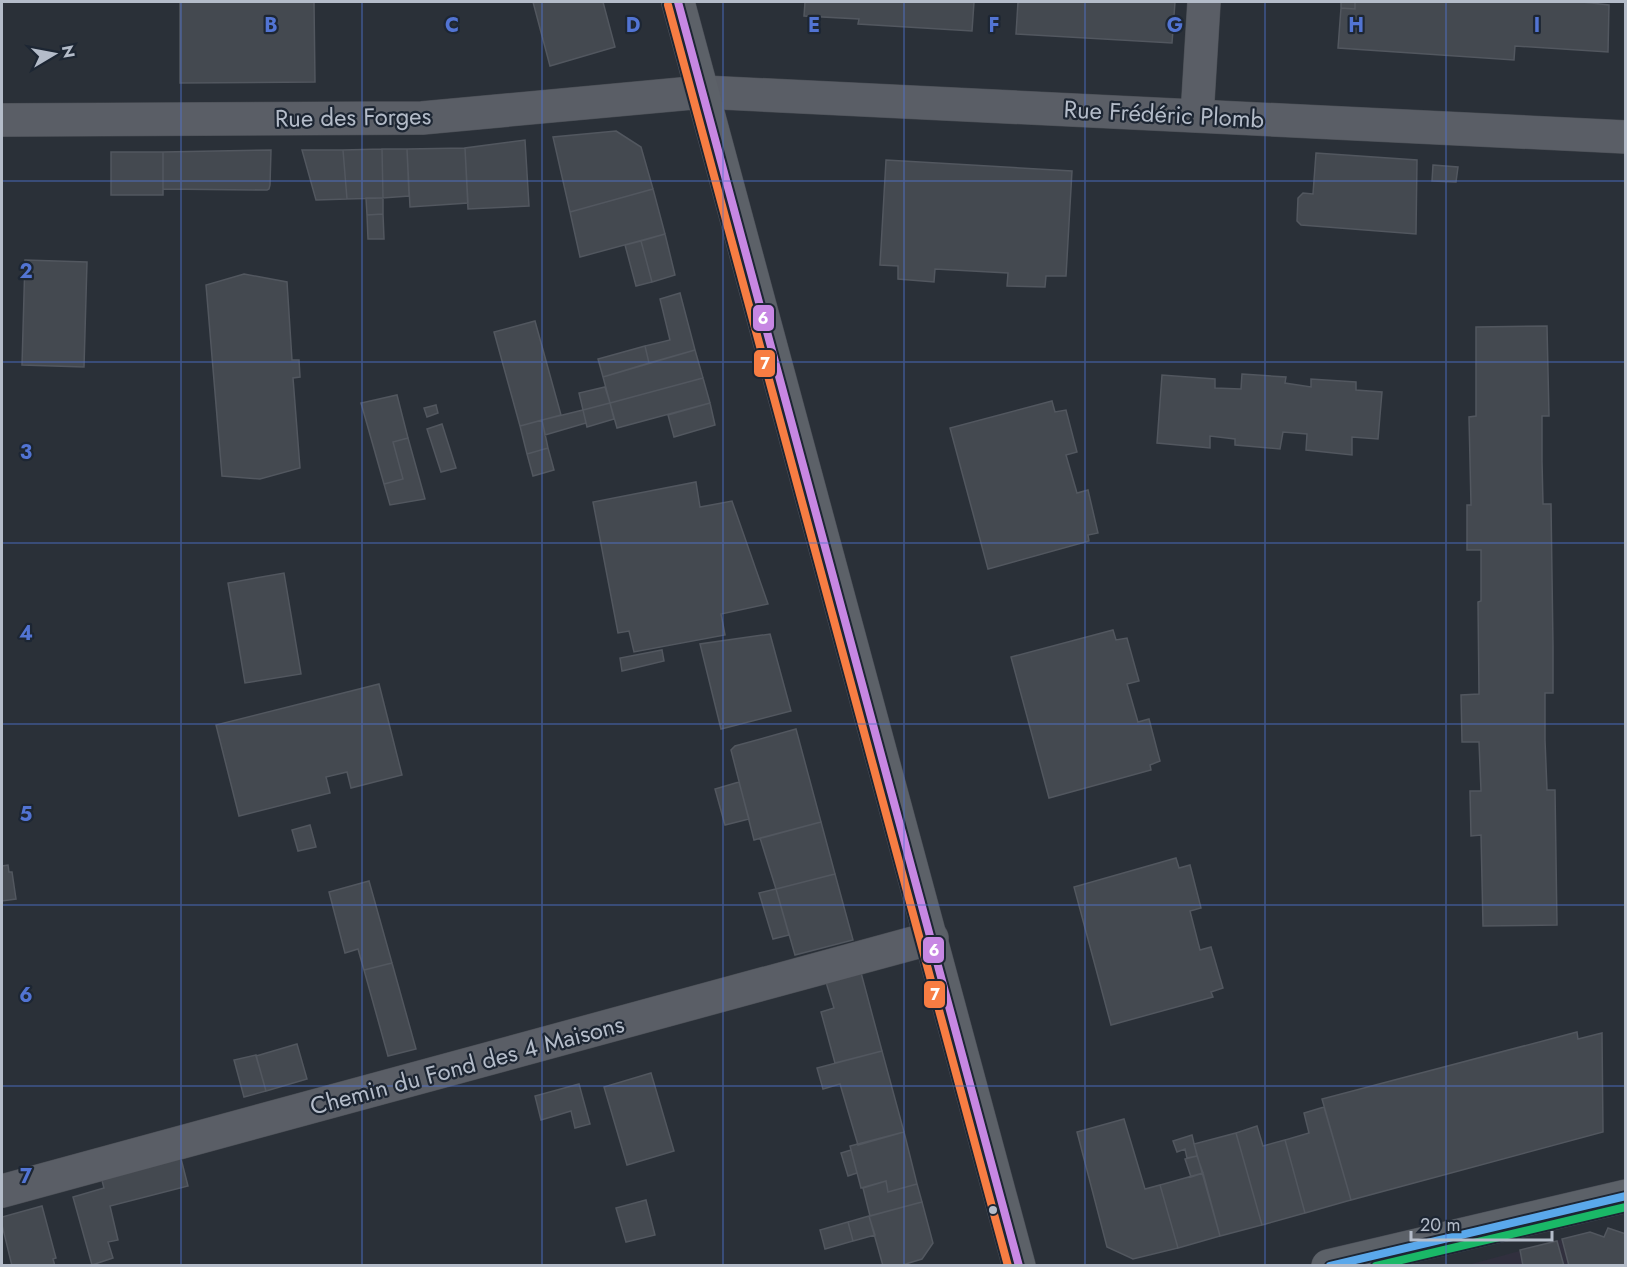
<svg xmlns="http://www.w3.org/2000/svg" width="1627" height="1267" viewBox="0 0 1627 1267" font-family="Jost,sans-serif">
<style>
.medical{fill:#31303e}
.building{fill:#444950;stroke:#52575f;stroke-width:1.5}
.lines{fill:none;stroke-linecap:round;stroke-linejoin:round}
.minor-casing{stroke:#484c53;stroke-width:34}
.major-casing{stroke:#484c55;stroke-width:34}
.minor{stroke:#5a5e66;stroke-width:33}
.major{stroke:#5c6168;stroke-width:33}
.bus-1-casing{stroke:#1d2633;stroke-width:12}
.bus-2-casing{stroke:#1d2633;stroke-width:12}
.bus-3-casing{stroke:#1d2633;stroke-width:12}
.bus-4-casing{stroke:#1d2633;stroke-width:12}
.bus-1{stroke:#c787e3;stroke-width:8}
.bus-2{stroke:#f77d43;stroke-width:8}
.bus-3{stroke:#5aa8eb;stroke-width:8}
.bus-4{stroke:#1ab867;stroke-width:8}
.grid{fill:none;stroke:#5274d3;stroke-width:1.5;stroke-opacity:0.55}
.bus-dot{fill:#b4bcc9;stroke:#1d2633;stroke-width:2}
.labels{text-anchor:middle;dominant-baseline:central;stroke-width:4.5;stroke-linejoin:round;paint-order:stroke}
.street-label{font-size:24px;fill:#b4bcc9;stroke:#1d2633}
.grid-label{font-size:20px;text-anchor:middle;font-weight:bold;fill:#5274d3;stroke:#1d2633;stroke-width:4.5;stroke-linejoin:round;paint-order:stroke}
.line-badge{stroke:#1d2633;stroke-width:2}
.badge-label{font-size:16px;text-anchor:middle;font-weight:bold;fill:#fff}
</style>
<rect width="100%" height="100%" fill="#2a3038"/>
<!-- medical -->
<path class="medical" d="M 1608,1228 L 1625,1234 L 1625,1265 L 1464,1266 L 1590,1232 L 1604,1237 Z"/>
<!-- building -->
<path class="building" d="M 180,2 L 314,2 L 315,82 L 180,83 Z
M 533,2 L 603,2 L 615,47 L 550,66 Z
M 805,2 L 974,2 L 972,31 L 858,24 L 859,19 L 804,16 Z
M 1018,2 L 1175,2 L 1172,43 L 1016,34 Z
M 1341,2 L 1355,2 L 1355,9 L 1341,8 Z
M 1355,2 L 1582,2 L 1609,5 L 1608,52 L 1515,46 L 1514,60 L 1338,48 L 1341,8 L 1355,9 Z
M 616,131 L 641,147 L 653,189 L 570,212 L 553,137 Z
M 525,140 L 529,206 L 468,209 L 465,148 Z
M 465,148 L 468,203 L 410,207 L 407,149 Z
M 382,149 L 407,149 L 409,196 L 383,198 Z
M 382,149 L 383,198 L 347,199 L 343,150 Z
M 271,150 L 270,185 L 269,189 L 267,190 L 163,189 L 163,152 Z
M 302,150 L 343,150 L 347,199 L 316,200 Z
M 111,152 L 163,152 L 163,195 L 111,195 Z
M 1316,153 L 1417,160 L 1416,234 L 1301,225 L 1297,221 L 1298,198 L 1303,193 L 1313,194 Z
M 886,160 L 1072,171 L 1066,276 L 1046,276 L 1045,287 L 1007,286 L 1008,273 L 935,269 L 934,282 L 898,279 L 898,266 L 880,265 Z
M 1433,165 L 1458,167 L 1456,182 L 1432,181 Z
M 653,189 L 665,234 L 580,257 L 570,212 Z
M 366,198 L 383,198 L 383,214 L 367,215 Z
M 383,214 L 384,239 L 368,239 L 367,215 Z
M 665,234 L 675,275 L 652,282 L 641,241 Z
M 641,241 L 652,282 L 636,286 L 625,245 Z
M 25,260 L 87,262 L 84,367 L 22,365 Z
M 244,274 L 287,282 L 292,360 L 299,360 L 300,377 L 293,378 L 300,468 L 260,479 L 222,476 L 206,285 Z
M 680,293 L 695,350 L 649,363 L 645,346 L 670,340 L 660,299 Z
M 535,321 L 561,415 L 520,426 L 494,332 Z
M 1547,326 L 1549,416 L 1542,416 L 1542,461 L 1543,504 L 1551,504 L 1553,646 L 1553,693 L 1545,693 L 1545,740 L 1547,790 L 1555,790 L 1557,925 L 1483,926 L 1481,835 L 1471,836 L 1470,791 L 1481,791 L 1479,742 L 1462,742 L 1461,695 L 1479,694 L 1478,602 L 1481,601 L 1481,550 L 1467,550 L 1467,505 L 1471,505 L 1469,417 L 1476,416 L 1476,327 Z
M 645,346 L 649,363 L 603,377 L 598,359 Z
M 695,350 L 703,378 L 610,403 L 603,377 Z
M 1242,374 L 1286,377 L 1285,383 L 1311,387 L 1311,379 L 1356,382 L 1356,390 L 1382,392 L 1378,439 L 1352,437 L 1352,455 L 1306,450 L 1307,434 L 1283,432 L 1280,449 L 1235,445 L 1235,439 L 1210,436 L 1210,448 L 1157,443 L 1162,375 L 1215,379 L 1215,388 L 1241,389 Z
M 703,378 L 710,403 L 617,428 L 610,403 Z
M 605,387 L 610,403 L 583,410 L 579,393 Z
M 397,395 L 408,438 L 393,442 L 403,479 L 384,484 L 361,403 Z
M 1052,401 L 1055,412 L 1066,410 L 1077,452 L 1066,455 L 1077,493 L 1088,490 L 1098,533 L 1088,535 L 1089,541 L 988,569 L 950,428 Z
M 610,403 L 614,419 L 587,427 L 583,410 Z
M 710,403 L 715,425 L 674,437 L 668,415 Z
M 436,405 L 438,413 L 427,417 L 424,408 Z
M 583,410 L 586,423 L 545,435 L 542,420 Z
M 542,420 L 548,448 L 527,454 L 520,426 Z
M 442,424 L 456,468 L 441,472 L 427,429 Z
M 408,438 L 425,499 L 390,505 L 384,484 L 403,479 L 393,442 Z
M 548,448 L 554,470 L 533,476 L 527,454 Z
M 696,482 L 700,507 L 732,501 L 768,604 L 721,614 L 725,635 L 634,652 L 629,631 L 618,633 L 593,502 Z
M 284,573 L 301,674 L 245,683 L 228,583 Z
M 1113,630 L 1116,640 L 1127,638 L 1139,681 L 1127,684 L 1138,722 L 1149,719 L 1160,761 L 1150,765 L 1151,770 L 1049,798 L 1011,657 Z
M 770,634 L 791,711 L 721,729 L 700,644 Z
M 662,650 L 664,661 L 622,671 L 620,658 Z
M 379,684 L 402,775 L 351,788 L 347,772 L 326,777 L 330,793 L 239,816 L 216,725 Z
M 796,729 L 821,822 L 754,840 L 731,750 L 735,746 Z
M 739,782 L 749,819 L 725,825 L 715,789 Z
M 821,822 L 835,874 L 776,889 L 760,838 Z
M 310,825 L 316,847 L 298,851 L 292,830 Z
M 1176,858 L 1179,868 L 1190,865 L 1201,908 L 1190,911 L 1200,950 L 1211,947 L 1223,988 L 1211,992 L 1213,997 L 1111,1025 L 1074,887 Z
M 8,865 L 9,872 L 12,872 L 16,899 L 2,901 L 2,866 Z
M 835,874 L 853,940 L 795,955 L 776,889 Z
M 369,881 L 392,963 L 364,970 L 358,949 L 345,953 L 329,892 Z
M 776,889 L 789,935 L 773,939 L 759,893 Z
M 392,963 L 416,1049 L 388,1056 L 364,970 Z
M 860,969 L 882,1051 L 835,1063 L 821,1012 L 834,1008 L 825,979 Z
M 1577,1032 L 1578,1039 L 1602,1033 L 1603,1132 L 1351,1200 L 1322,1099 Z
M 297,1044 L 307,1079 L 266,1091 L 256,1056 Z
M 882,1051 L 904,1132 L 858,1145 L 840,1084 L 823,1089 L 817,1068 Z
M 256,1055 L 266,1091 L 244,1097 L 234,1060 Z
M 651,1073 L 674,1151 L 627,1165 L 604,1087 Z
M 579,1084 L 590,1124 L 575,1128 L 571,1111 L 541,1120 L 535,1096 Z
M 1324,1107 L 1351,1200 L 1305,1213 L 1285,1140 L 1309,1133 L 1304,1113 Z
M 1124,1119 L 1145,1189 L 1160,1185 L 1178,1248 L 1133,1259 L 1107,1247 L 1077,1132 Z
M 1257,1126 L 1263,1146 L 1285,1140 L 1305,1213 L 1262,1225 L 1236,1133 Z
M 904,1132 L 917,1184 L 888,1192 L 886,1181 L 861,1188 L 850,1146 Z
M 1236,1133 L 1262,1225 L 1220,1236 L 1194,1144 Z
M 1192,1135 L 1197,1156 L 1187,1158 L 1185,1149 L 1177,1152 L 1173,1141 Z
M 851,1150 L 857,1173 L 848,1176 L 841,1153 Z
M 179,1151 L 188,1186 L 110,1206 L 118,1240 L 108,1242 L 113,1258 L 92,1265 L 73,1197 L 104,1188 L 100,1173 Z
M 1197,1156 L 1203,1173 L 1191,1177 L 1185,1159 Z
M 1203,1173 L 1220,1236 L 1178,1248 L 1160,1185 Z
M 886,1181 L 888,1192 L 917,1184 L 922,1202 L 870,1216 L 863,1188 Z
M 646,1200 L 655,1235 L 626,1242 L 616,1208 Z
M 922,1202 L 933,1243 L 922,1259 L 899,1266 L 883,1266 L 869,1216 Z
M 42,1206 L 56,1258 L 53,1259 L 55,1266 L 12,1266 L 2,1225 L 2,1217 Z
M 869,1216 L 875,1235 L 853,1241 L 848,1222 Z
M 848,1222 L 853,1241 L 825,1249 L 820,1230 Z
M 1608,1228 L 1626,1234 L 1626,1266 L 1569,1266 L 1562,1239 L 1590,1232 L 1604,1237 Z
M 1557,1241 L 1564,1266 L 1523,1266 L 1520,1250 Z"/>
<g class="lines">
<!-- minor casing -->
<g class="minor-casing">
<path id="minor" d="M 1197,116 L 1204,2
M 2,120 L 422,118 L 703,92 L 1626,137
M 2,1191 L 932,938"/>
</g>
<!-- major casing -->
<g class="major-casing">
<path id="major" d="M 678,2 L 1019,1266
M 1328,1266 L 1626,1196"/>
</g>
<!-- minor -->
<use href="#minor" class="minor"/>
<!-- major -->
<use href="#major" class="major"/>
<!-- bus-1 casing -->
<g class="bus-1-casing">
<path id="bus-1" d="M 678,2 L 1019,1266"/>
</g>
<!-- bus-2 casing -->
<g class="bus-2-casing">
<path id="bus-2" d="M 668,5 L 1008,1266"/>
</g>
<!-- bus-3 casing -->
<g class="bus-3-casing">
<path id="bus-3" d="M 1330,1266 L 1626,1196"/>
</g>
<!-- bus-4 casing -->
<g class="bus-4-casing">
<path id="bus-4" d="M 1376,1266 L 1626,1207"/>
</g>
<!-- bus-1 -->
<use href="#bus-1" class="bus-1"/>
<!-- bus-2 -->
<use href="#bus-2" class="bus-2"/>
<!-- bus-3 -->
<use href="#bus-3" class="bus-3"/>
<!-- bus-4 -->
<use href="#bus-4" class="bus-4"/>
</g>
<!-- grid -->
<path class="grid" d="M 181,2 L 181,1266M 362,2 L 362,1266M 542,2 L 542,1266M 723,2 L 723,1266M 904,2 L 904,1266M 1085,2 L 1085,1266M 1265,2 L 1265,1266M 1446,2 L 1446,1266M 2,181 L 1626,181M 2,362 L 1626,362M 2,543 L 1626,543M 2,724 L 1626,724M 2,905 L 1626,905M 2,1086 L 1626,1086"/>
<!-- markers -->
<circle class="bus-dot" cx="993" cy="1210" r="5"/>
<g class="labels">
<!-- street labels -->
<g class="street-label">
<text transform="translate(1164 114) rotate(3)">Rue Frédéric Plomb</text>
<text transform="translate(353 117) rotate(-1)">Rue des Forges</text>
<text transform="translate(467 1065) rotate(-15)">Chemin du Fond des 4 Maisons</text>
</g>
</g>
<g class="grid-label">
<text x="271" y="32">B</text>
<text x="452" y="32">C</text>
<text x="633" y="32">D</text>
<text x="814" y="32">E</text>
<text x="994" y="32">F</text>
<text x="1175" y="32">G</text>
<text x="1356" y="32">H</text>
<text x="1537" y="32">I</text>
<text x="26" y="278">2</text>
<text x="26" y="459">3</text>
<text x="26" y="640">4</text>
<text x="26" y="821">5</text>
<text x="26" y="1002">6</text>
<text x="26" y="1183">7</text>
</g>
<g class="line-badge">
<rect x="752" y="304" width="23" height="28" rx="6" fill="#c787e3"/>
<rect x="753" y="349" width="23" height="29" rx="6" fill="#f77d43"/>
<rect x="922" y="936" width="23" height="28" rx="6" fill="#c787e3"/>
<rect x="923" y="980" width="23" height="29" rx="6" fill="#f77d43"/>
</g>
<g class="badge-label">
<text x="763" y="324">6</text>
<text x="765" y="369">7</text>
<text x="934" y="956">6</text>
<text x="935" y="1000">7</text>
</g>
<!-- border -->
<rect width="1627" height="1267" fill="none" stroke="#b4bcc9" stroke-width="6"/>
<!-- north arrow -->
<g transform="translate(54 54) rotate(80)" stroke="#1d2633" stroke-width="4.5" paint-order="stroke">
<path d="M0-4.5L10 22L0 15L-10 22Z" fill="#b4bcc9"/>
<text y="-9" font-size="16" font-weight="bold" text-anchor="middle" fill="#b4bcc9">N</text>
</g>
<!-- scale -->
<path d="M1411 1231v9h141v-9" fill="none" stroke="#b4bcc9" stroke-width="3"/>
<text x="1420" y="1231" font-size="18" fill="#b4bcc9" stroke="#1d2633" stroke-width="4.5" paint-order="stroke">20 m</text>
</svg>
